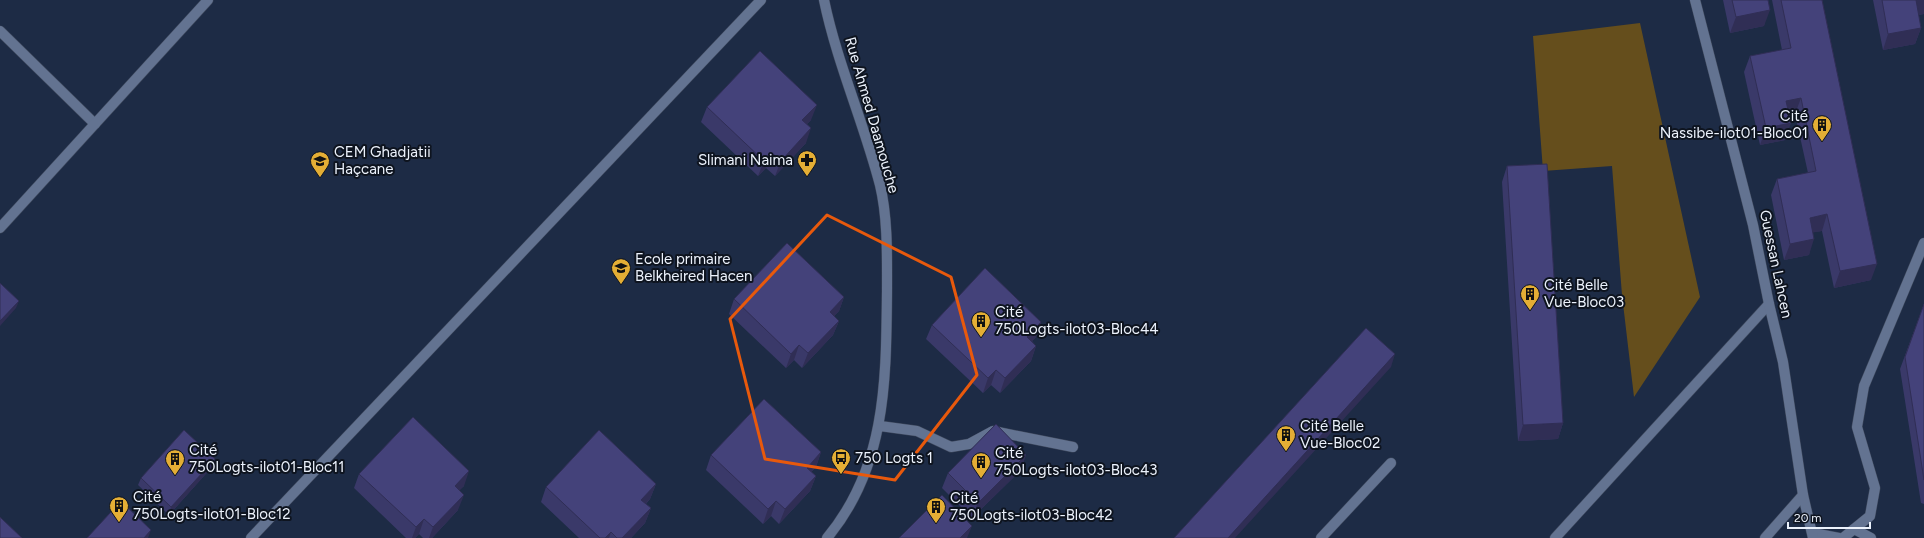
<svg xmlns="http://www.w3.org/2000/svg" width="1924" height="538" viewBox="0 0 1924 538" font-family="Figtree,sans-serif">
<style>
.green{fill:#654e1c}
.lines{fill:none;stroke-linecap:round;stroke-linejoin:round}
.service-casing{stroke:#3e485c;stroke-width:11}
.minor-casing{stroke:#3e485c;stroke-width:11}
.tertiary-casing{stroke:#3e485c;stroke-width:11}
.secondary-casing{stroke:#3e485c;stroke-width:11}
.service{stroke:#637391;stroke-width:10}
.minor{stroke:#637391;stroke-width:10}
.tertiary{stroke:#637391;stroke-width:10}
.secondary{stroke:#637391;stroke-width:10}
.wall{fill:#3a3969}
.shaded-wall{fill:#302e55}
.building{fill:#44427a;stroke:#302e55}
.marked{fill:none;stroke:#e8590c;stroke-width:3;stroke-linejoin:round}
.labels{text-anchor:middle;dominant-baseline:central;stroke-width:4;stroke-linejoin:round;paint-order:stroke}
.street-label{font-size:15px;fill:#ecf2fc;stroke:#0e141f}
.poi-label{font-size:15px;fill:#ecf2fc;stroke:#0e141f;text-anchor:start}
</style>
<rect width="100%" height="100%" fill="#1d2b45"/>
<!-- green -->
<path class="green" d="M 1640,23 L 1700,297 L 1634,397 L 1622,295 L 1612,166 L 1543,171 L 1533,36 Z"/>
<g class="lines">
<!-- service casing -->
<g class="service-casing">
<path id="service" d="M 0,31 L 95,124
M 1321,538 L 1391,463
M 1555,538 L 1769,304
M 1765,538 L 1803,495"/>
</g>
<!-- minor casing -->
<g class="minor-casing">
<path id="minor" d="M 824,0 C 837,63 864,123 880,185 C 888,218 887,258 887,291 C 886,379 887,466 827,538
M 0,228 L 208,0
M 880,426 L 917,431 L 951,447 L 969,444 L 993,431 L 1073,447
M 1854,529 L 1871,538
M 251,538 L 761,0"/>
</g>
<!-- tertiary casing -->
<g class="tertiary-casing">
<path id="tertiary" d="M 1813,533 L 1839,538
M 1843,538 L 1870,516 L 1875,488 L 1857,427 L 1864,386 L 1924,243"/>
</g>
<!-- secondary casing -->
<g class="secondary-casing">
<path id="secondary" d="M 1695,0 L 1753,225 L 1769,304 L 1783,362 L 1803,495 L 1813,538"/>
</g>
<!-- service -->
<use href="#service" class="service"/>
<!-- minor -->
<use href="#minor" class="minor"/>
<!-- tertiary -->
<use href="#tertiary" class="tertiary"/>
<!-- secondary -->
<use href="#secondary" class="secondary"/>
</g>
<!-- wall -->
<path class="wall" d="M 1723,0 L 1768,0 L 1764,26 L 1730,33 Z
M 1772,0 L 1822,0 L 1871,280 L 1834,288 L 1822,231 L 1813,232 L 1809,255 L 1784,260 L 1771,195 L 1777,179 L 1808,173 L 1795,114 L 1789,115 L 1785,140 L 1760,145 L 1744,72 L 1750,56 L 1782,50 Z
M 1873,0 L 1924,0 L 1924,14 L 1918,15 L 1921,28 L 1915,44 L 1883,50 Z
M 707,107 L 811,120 L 807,124 L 806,143 L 775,176 L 766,168 L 758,176 L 701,122 Z
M 1507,166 L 1563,423 L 1558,439 L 1518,441 L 1502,182 Z
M 844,297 L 839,311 L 834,316 L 839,321 L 833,335 L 802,368 L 794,360 L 786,368 L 729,314 L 734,299 Z
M 1924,304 L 1924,504 L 1921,503 L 1900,369 Z
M 1041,322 L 1036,337 L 1032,341 L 1036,346 L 1031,361 L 1000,393 L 991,385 L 983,393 L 926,339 L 932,325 Z
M 821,452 L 816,467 L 811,472 L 816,476 L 810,491 L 779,524 L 771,516 L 763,524 L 706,470 L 711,455 Z
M 215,459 L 212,467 L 169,515 L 138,485 L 141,478 Z
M 1021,470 L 972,518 L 942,488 L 948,473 Z
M 359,474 L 464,486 L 459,490 L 458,510 L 432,538 L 423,538 L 419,534 L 415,538 L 406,538 L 354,488 Z
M 656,484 L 650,499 L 646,504 L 651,508 L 645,523 L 631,538 L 579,538 L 541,502 L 546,487 Z"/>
<!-- shaded-wall -->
<path class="shaded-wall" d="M 1916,0 L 1924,0 L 1924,14 L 1910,16 Z
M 1770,10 L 1764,26 L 1730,33 L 1736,17 Z
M 1921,28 L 1915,44 L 1883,50 L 1888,34 Z
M 1801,98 L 1795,114 L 1780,117 L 1786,101 Z
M 817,105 L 811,120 L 797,135 L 802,120 Z
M 1791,123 L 1785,140 L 1760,145 L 1766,128 Z
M 811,128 L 806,143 L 775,176 L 781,161 Z
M 772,153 L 766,168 L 758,176 L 764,161 Z
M 1827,214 L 1822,231 L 1804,234 L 1810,218 Z
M 1814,239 L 1809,255 L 1784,260 L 1790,244 Z
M 1877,264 L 1871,280 L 1834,288 L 1840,271 Z
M 844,297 L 839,311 L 824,327 L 830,312 Z
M 19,301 L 16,308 L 0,326 L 0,321 Z
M 839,321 L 833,335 L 802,368 L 808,353 Z
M 1041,322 L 1036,337 L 1022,352 L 1027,337 Z
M 799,345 L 794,360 L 786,368 L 791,354 Z
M 1036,346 L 1031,361 L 1000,393 L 1005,378 Z
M 1395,354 L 1391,367 L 1235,538 L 1228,538 Z
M 996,370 L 991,385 L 983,393 L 988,378 Z
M 1563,423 L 1558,439 L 1518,441 L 1523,425 Z
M 821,452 L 816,467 L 801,483 L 807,468 Z
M 1026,455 L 1021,470 L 972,518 L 978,503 Z
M 215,459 L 212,467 L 169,515 L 171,507 Z
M 469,471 L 464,486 L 449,501 L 455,486 Z
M 816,476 L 810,491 L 779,524 L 785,509 Z
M 656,484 L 650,499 L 636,514 L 641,500 Z
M 464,495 L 458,510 L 432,538 L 429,538 L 433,527 Z
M 776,501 L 771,516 L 763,524 L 768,509 Z
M 651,508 L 645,523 L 631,538 L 622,538 Z
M 424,519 L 419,534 L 415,538 L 412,538 L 416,527 Z
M 972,526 L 967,538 L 960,538 Z
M 151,530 L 148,538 L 144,538 Z
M 611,532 L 609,538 L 605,538 Z"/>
<!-- building -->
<path class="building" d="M 1732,0 L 1768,0 L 1770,10 L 1736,17 Z
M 1781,0 L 1822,0 L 1877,264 L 1840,271 L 1827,214 L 1810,218 L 1814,239 L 1790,244 L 1777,179 L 1816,171 L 1801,98 L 1786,101 L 1791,123 L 1766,128 L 1750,56 L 1791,48 Z
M 1882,0 L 1917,0 L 1916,0 L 1921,28 L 1888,34 Z
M 760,51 L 817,105 L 802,120 L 811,128 L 781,161 L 772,153 L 764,161 L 707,107 Z
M 1547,164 L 1563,423 L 1523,425 L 1507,166 Z
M 787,243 L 844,297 L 830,312 L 839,321 L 808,353 L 799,345 L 791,354 L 734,299 Z
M 985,268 L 1041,322 L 1027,337 L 1036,346 L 1005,378 L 996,370 L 988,378 L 932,325 Z
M 0,283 L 19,301 L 0,321 Z
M 1924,304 L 1924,480 L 1905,357 Z
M 1366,328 L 1395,354 L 1228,538 L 1174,538 Z
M 764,399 L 821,452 L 807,468 L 816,476 L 785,509 L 776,501 L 768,509 L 711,455 Z
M 413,417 L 469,471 L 455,486 L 464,495 L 433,527 L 424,519 L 416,527 L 359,474 Z
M 996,424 L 1026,455 L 978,503 L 948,473 Z
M 184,430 L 215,459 L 171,507 L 141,478 Z
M 599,430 L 656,484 L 641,500 L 651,508 L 622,538 L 617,538 L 611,532 L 605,538 L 600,538 L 546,487 Z
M 942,495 L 972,526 L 960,538 L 899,538 Z
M 121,501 L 151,530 L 144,538 L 87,538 Z
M 0,517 L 22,538 L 0,538 Z"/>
<!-- marked area -->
<path class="marked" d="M 827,215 L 951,277 L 977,375 L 895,480 L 765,459 L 730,319 Z"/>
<!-- icons -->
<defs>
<g id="building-pin" transform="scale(1)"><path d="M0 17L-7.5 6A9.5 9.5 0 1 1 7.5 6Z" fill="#e4ae35" stroke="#0e141f"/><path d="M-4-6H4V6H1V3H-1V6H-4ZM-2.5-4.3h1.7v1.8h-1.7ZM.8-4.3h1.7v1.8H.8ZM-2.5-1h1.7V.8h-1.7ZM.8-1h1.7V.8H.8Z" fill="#111"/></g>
<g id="pharmacy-pin" transform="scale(1)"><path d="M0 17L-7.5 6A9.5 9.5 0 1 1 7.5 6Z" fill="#e4ae35" stroke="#0e141f"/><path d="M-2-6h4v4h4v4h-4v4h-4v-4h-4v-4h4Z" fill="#111"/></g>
<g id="university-pin" transform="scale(1)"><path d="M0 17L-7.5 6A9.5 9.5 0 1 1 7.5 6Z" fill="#e4ae35" stroke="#0e141f"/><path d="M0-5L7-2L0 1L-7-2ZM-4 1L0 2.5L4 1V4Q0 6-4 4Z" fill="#111"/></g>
<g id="school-pin" transform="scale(1)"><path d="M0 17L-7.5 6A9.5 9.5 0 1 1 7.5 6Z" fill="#e4ae35" stroke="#0e141f"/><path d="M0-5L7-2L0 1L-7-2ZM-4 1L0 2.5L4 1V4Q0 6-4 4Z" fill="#111"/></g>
<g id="bus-pin" transform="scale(1)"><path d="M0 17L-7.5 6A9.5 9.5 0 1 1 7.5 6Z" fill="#e4ae35" stroke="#0e141f"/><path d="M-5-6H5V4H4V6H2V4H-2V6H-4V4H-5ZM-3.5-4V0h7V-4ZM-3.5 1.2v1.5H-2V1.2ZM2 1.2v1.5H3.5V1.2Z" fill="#111"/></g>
</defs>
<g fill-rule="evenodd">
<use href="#building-pin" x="1822" y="125"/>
<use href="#pharmacy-pin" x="807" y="160"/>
<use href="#university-pin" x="320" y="161"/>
<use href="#school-pin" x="621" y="268"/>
<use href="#building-pin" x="1530" y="294"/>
<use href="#building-pin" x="981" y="321"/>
<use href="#building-pin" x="1286" y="435"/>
<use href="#bus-pin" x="841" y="458"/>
<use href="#building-pin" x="175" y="459"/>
<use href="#building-pin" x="981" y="462"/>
<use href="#building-pin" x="119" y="506"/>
<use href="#building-pin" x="936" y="507"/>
</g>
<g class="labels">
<!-- street labels -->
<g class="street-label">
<text transform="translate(872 115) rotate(74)">Rue Ahmed Daamouche</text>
<text transform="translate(1776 264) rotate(78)">Guessan Lahcen</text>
</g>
<!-- poi labels -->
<g class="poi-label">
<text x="1808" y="116" text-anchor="end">Cité<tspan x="1808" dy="17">Nassibe-ilot01-Bloc01</tspan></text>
<text x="334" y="152">CEM Ghadjatii<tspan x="334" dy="17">Haçcane</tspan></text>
<text x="793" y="160" text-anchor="end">Slimani Naima</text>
<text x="635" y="259">Ecole primaire<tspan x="635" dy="17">Belkheired Hacen</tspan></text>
<text x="1544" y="285">Cité Belle<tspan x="1544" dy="17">Vue-Bloc03</tspan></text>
<text x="995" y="312">Cité<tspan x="995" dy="17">750Logts-ilot03-Bloc44</tspan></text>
<text x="1300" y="426">Cité Belle<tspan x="1300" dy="17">Vue-Bloc02</tspan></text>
<text x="189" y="450">Cité<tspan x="189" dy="17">750Logts-ilot01-Bloc11</tspan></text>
<text x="995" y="453">Cité<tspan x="995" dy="17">750Logts-ilot03-Bloc43</tspan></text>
<text x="855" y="458">750 Logts 1</text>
<text x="133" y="497">Cité<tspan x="133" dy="17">750Logts-ilot01-Bloc12</tspan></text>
<text x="950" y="498">Cité<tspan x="950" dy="17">750Logts-ilot03-Bloc42</tspan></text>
</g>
</g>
<!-- scale -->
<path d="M1788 522v6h82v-6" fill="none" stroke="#ecf2fc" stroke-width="2"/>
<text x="1794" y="522" font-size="12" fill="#ecf2fc" stroke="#0e141f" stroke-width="3" paint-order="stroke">20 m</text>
</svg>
